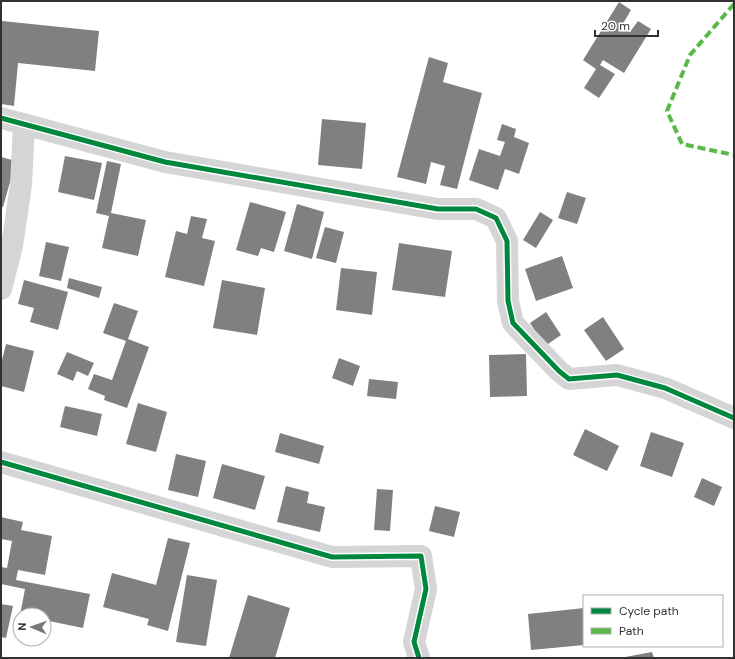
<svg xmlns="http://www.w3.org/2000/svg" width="735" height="659" viewBox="0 0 735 659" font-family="'DM Sans',sans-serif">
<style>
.building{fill:#808080}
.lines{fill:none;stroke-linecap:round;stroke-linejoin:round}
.minor{stroke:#d5d5d5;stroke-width:22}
.quiet{stroke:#58b947;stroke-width:4;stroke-dasharray:8 4;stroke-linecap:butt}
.cycleway-casing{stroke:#fff;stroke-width:8}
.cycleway{stroke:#00873e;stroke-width:5}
</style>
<rect width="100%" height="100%" fill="#fff"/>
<!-- building -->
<path class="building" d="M 619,2 L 631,10 L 621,27 L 630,32 L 638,21 L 651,29 L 624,73 L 603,60 L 600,65 L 615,74 L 599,98 L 584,88 L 596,69 L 583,60 Z
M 2,21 L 99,31 L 95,71 L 18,63 L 14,106 L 1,104 Z
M 429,57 L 448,63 L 443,82 L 482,93 L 457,189 L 440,185 L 445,166 L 431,162 L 426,184 L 397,177 Z
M 322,119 L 366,123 L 362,169 L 318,165 Z
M 502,124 L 516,129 L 514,137 L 529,143 L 519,174 L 505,169 L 498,190 L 469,180 L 479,149 L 500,156 L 505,142 L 497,140 Z
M 65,156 L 102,163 L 94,200 L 58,192 Z
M 1,157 L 16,161 L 3,207 L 1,207 Z
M 107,161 L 121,164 L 111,213 L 146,220 L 138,256 L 102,248 L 109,216 L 96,213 Z
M 567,192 L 586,198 L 577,224 L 558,218 Z
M 250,202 L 286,212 L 274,252 L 261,248 L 258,256 L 236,250 Z
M 297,204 L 324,212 L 312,259 L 284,251 Z
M 540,212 L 553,220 L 536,248 L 523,240 Z
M 191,216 L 207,219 L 202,238 L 215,241 L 204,286 L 165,277 L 176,231 L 187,234 Z
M 325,227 L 344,232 L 336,263 L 316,258 Z
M 46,242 L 69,247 L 61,281 L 39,276 Z
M 399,243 L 452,251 L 445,297 L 392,290 Z
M 562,256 L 573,288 L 536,301 L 525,269 Z
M 341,268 L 377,272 L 372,315 L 336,310 Z
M 69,278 L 102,287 L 99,298 L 67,288 Z
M 24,280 L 68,292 L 58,330 L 30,322 L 34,308 L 18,304 Z
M 222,280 L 265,288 L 257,335 L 213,328 Z
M 114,303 L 138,311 L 128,339 L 149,347 L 127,408 L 104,400 L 105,396 L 88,389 L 94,374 L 112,380 L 126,341 L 103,333 Z
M 546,312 L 561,335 L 545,346 L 530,323 Z
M 603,317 L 624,349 L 606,361 L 584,330 Z
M 6,344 L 34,351 L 24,392 L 1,386 L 1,364 Z
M 67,352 L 94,363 L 88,376 L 77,371 L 73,381 L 57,374 Z
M 526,354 L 527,396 L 490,397 L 489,355 Z
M 339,358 L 360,366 L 353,386 L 332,378 Z
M 369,379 L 398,382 L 396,399 L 367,396 Z
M 138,403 L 167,412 L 156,452 L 126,444 Z
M 65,406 L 102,414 L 97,436 L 60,427 Z
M 585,429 L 619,446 L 607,471 L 573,455 Z
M 651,432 L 684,443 L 672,477 L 640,466 Z
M 280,433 L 324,446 L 319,464 L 275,452 Z
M 176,454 L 206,461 L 198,497 L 168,490 Z
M 222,464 L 265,476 L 255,510 L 213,498 Z
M 702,478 L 722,487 L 714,506 L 694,497 Z
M 286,486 L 309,492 L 307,503 L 325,507 L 320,532 L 277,522 Z
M 377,489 L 393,490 L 390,531 L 374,530 Z
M 435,506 L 460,512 L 454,537 L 429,531 Z
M 1,517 L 23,522 L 21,530 L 52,536 L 45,575 L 18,570 L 16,580 L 90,594 L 83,628 L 44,620 L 44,615 L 20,615 L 25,589 L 1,584 L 1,567 L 7,568 L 12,541 L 1,539 Z
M 168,538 L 190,543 L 168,631 L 147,625 L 149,619 L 103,607 L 112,573 L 156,585 Z
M 187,575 L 217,580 L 206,646 L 176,642 Z
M 248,595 L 290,608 L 275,658 L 229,658 Z
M 1,604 L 13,606 L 6,638 L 1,637 Z
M 584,608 L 584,645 L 531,650 L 528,614 Z
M 652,652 L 654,658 L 625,658 L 625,657 Z"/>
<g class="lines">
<!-- minor -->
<path class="minor" d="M 1,118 L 165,162 L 438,209 L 476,209 L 496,218 L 507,241 L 508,301 L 513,323 L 559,371 L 569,379 L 617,375 L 665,388 L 734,418
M 1,289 L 12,246 L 21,185 L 24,124
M 1,462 L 332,557 L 421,556 L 426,589 L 414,642 L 419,658"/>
<!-- quiet -->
<path class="quiet" d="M 734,4 L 690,55 L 667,111 L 682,144 L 734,155"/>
<!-- cycleway casing -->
<g class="cycleway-casing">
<path id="cycleway" d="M 1,118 L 165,162 L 438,209 L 476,209 L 496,218 L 507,241 L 508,301 L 513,323 L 559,371 L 569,379 L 617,375 L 665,388 L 734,418
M 1,462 L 332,557 L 421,556 L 426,589 L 414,642 L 419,658"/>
</g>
<!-- cycleway -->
<use href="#cycleway" class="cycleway"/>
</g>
<!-- border -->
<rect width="735" height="659" fill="none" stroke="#313131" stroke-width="4"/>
<!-- legend -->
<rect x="583" y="595" width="140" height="52" fill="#ffffff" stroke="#adadad"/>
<rect x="591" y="608" width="20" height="6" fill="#00873e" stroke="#adadad"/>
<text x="619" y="615" font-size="12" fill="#313131">Cycle path</text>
<rect x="591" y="628" width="20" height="6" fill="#58b947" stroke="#adadad"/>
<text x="619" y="635" font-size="12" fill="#313131">Path</text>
<!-- north arrow -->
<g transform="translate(32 627) rotate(272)"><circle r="19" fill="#ffffff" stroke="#adadad"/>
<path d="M0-3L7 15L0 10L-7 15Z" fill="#797979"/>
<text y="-6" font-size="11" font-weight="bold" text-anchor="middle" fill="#313131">N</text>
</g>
<!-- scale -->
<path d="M595 30v6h63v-6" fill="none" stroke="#313131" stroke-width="2"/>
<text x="601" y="30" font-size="12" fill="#313131" stroke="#ffffff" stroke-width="3" paint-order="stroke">20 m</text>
</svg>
